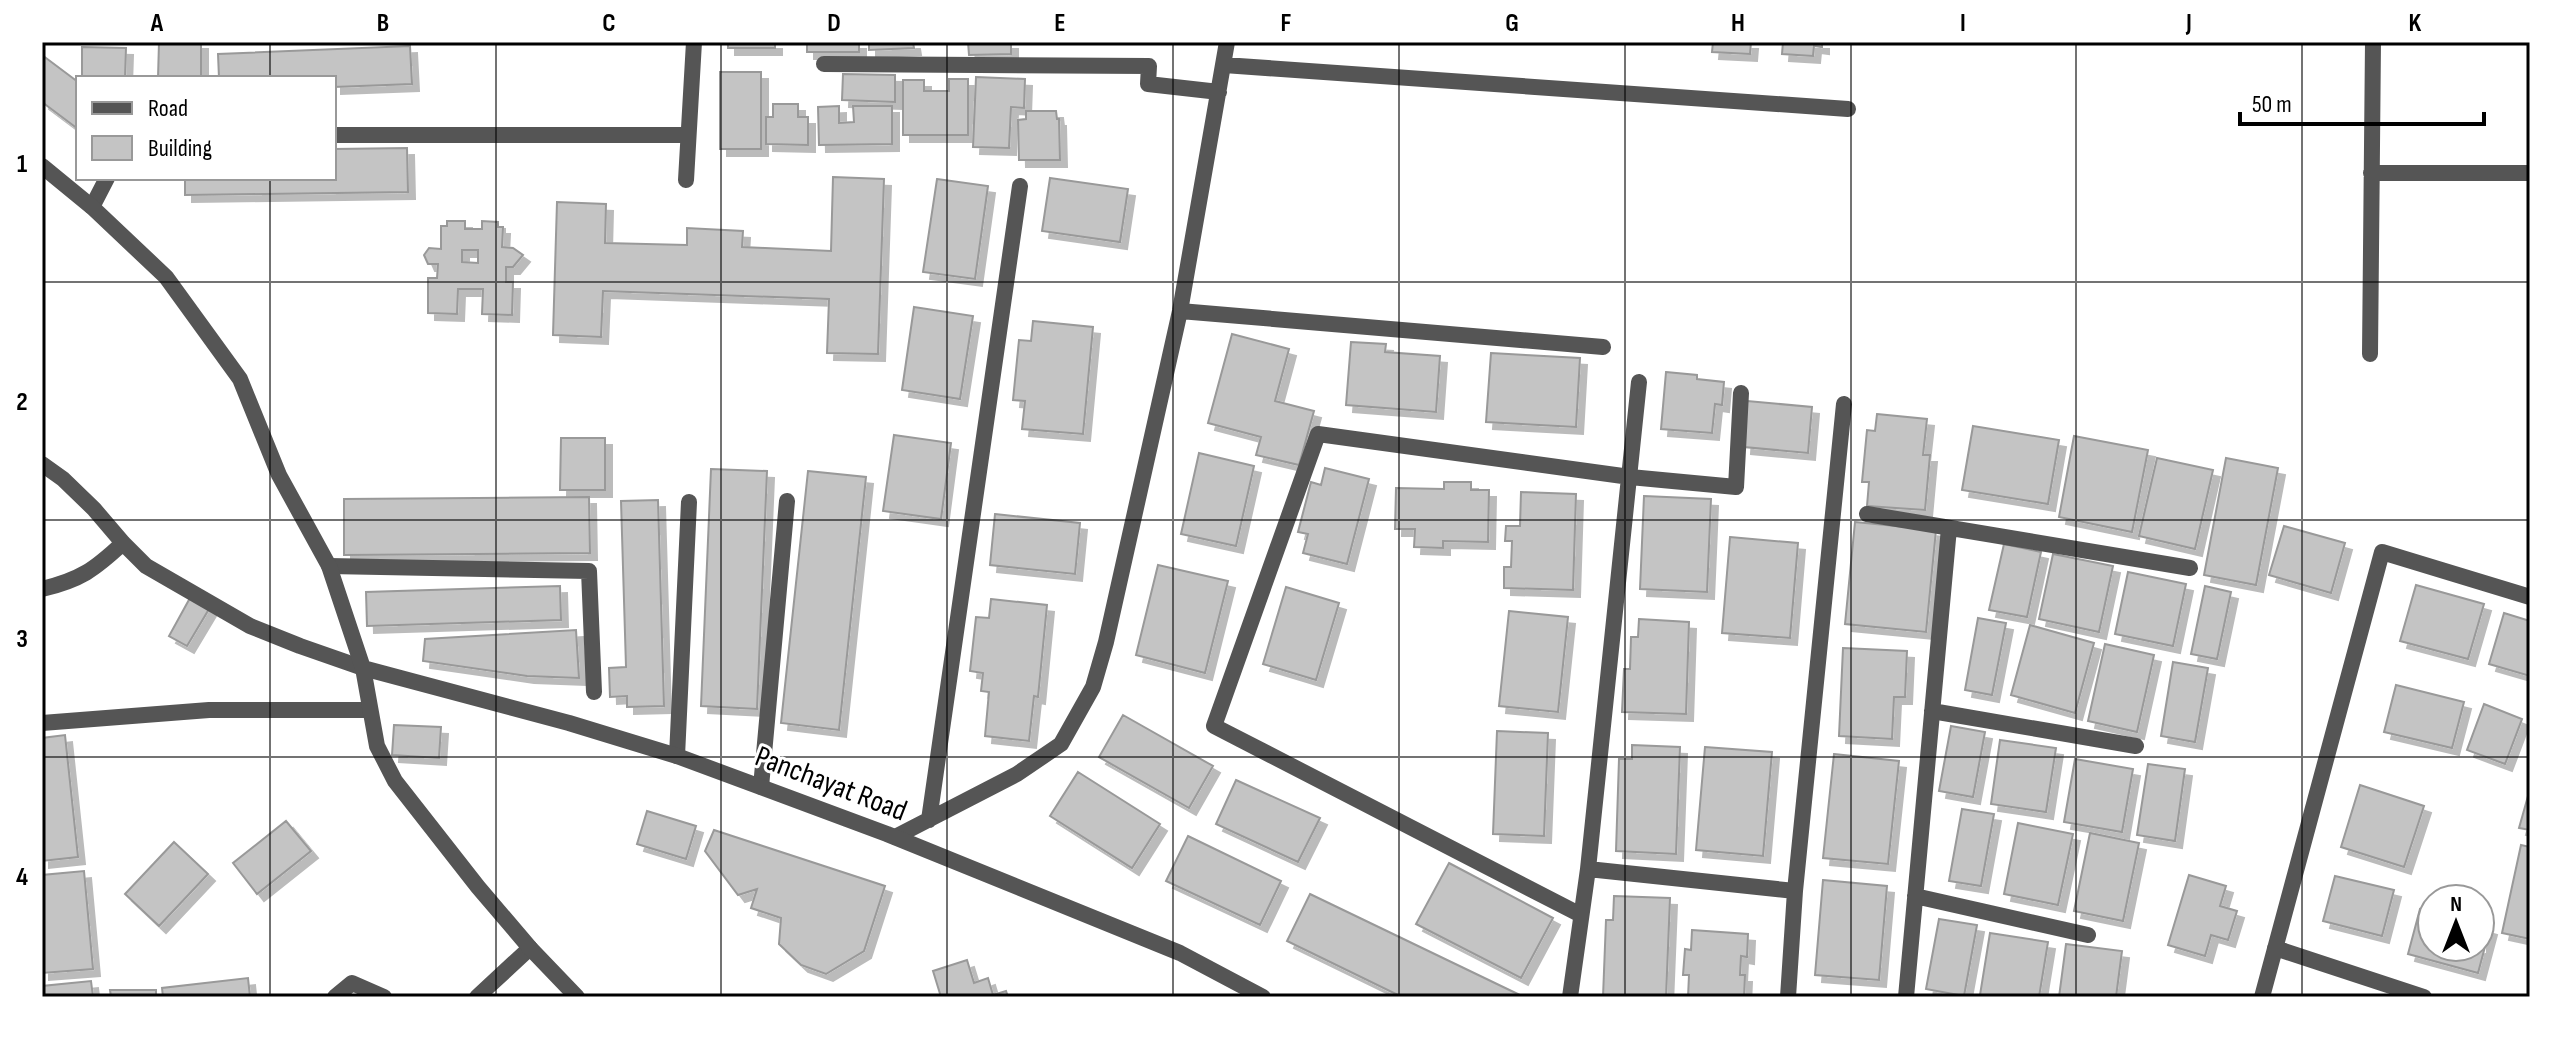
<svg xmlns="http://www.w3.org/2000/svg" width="2572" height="1039" viewBox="0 0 2572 1039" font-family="'Sofia Sans Condensed',sans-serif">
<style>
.building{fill:#c4c4c4;stroke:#999;stroke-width:2;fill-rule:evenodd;filter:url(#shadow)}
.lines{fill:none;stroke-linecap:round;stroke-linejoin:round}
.minor{stroke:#555;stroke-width:16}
.tertiary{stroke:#555;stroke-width:16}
.grid{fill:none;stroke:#000;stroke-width:2;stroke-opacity:0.55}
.labels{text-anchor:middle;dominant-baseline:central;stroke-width:6;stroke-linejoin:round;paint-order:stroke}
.street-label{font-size:30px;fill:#000;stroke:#fff}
.neatline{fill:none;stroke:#000;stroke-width:3}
.grid-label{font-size:26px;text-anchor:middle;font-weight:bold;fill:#000}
</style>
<defs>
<filter id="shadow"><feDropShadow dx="7" dy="7" stdDeviation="0" flood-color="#0004"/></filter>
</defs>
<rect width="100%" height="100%" fill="#fff"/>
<!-- building -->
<path class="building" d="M 159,42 L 201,42 L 201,78 L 158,78 Z
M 728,42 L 775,42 L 775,48 L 728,48 Z
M 807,42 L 859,42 L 859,52 L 807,52 Z
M 869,42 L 913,42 L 914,48 L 869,50 Z
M 968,42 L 1011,42 L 1011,54 L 969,55 Z
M 1713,42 L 1751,42 L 1750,54 L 1712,52 Z
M 1783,42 L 1822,42 L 1822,47 L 1814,46 L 1813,56 L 1782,54 Z
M 410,46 L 412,84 L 334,87 L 334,78 L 219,78 L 218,54 Z
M 82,47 L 126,48 L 125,78 L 82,78 Z
M 42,55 L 78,82 L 78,129 L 42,102 Z
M 720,72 L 761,72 L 761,149 L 720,149 Z
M 843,74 L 895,75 L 895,102 L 842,100 Z
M 976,77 L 1025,79 L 1024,108 L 1011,107 L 1009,148 L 973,147 Z
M 949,79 L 968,79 L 968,135 L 903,135 L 903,80 L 924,80 L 924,91 L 949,91 Z
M 773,104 L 798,104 L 798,117 L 808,117 L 808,145 L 766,144 L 766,117 L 773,117 Z
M 839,106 L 839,123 L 854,122 L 853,106 L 892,106 L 892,144 L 819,145 L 818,107 Z
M 1026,111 L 1056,111 L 1057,119 L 1059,119 L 1060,160 L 1019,160 L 1018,120 L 1026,119 Z
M 407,148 L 408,192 L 185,195 L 185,178 L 334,178 L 334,149 Z
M 833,177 L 884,179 L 878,354 L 827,353 L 829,299 L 603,291 L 601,337 L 553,335 L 557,202 L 606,204 L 605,243 L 687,245 L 687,228 L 743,231 L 742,247 L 831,251 Z
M 1050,178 L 1128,189 L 1120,242 L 1042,231 Z
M 937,179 L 988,186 L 975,279 L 923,272 Z
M 447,221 L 465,221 L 465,229 L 482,229 L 482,221 L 498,222 L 498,227 L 503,227 L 502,247 L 513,248 L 523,255 L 513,267 L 506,267 L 506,282 L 513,282 L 512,315 L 482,314 L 483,289 L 458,289 L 457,314 L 428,313 L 428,278 L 437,278 L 438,264 L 428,264 L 424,255 L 429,248 L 441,249 L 441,226 L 447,226 ZM 462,250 L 478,250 L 478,263 L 462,262 Z
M 914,307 L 973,316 L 960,399 L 902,390 Z
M 1033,321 L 1093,327 L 1083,434 L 1022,429 L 1025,401 L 1013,400 L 1019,340 L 1031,341 Z
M 1232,334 L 1289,349 L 1275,401 L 1314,411 L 1299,465 L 1256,455 L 1261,437 L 1208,423 Z
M 1351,342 L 1386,344 L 1385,352 L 1440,356 L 1436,412 L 1346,405 Z
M 1491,353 L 1580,358 L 1576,427 L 1486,422 Z
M 1666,372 L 1697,375 L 1697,379 L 1724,382 L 1722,405 L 1715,404 L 1712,433 L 1661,429 Z
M 1747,401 L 1812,407 L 1808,453 L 1744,447 Z
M 1877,414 L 1927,419 L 1923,455 L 1930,455 L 1925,510 L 1867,506 L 1869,482 L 1862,482 L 1867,430 L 1875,431 Z
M 1973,426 L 2059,440 L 2048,504 L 1962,490 Z
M 894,435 L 951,443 L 941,519 L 883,511 Z
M 2074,436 L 2148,450 L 2132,532 L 2059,517 Z
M 561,438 L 605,438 L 605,490 L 560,490 Z
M 1199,453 L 1254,466 L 1236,546 L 1181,534 Z
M 2157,458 L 2213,470 L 2195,549 L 2139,536 Z
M 2226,458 L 2278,468 L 2256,585 L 2204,575 Z
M 1325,468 L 1369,479 L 1347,564 L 1303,553 L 1308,534 L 1298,532 L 1311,482 L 1321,485 Z
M 711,469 L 767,471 L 757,709 L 701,706 Z
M 808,471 L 866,477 L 839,730 L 781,723 Z
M 1444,482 L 1471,482 L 1471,490 L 1489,490 L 1488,542 L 1443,541 L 1443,548 L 1414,547 L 1415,529 L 1395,529 L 1396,488 L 1444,489 Z
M 1521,492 L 1576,494 L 1573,590 L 1504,588 L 1504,567 L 1511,567 L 1512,541 L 1505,541 L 1506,526 L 1520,526 Z
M 1644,496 L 1711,499 L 1707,592 L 1640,589 Z
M 589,497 L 590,553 L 344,555 L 344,499 Z
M 658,500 L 664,706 L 627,707 L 627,696 L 610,697 L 609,668 L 626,667 L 621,501 Z
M 995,514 L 1080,523 L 1075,574 L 990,565 Z
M 1855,522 L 1936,530 L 1926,632 L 1845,624 Z
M 2284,526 L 2345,543 L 2331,593 L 2269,575 Z
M 1730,537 L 1798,543 L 1790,638 L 1722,633 Z
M 2004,544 L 2041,552 L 2027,617 L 1989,610 Z
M 2053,554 L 2113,566 L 2099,632 L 2039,619 Z
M 1158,565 L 1228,581 L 1205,673 L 1136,655 Z
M 2128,572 L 2186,584 L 2173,646 L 2115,634 Z
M 2416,585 L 2484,604 L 2468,659 L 2400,641 Z
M 560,586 L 561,620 L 367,626 L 366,592 Z
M 2205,586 L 2231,592 L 2217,659 L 2191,654 Z
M 1286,587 L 1339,603 L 1316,680 L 1263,664 Z
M 190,598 L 209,609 L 187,646 L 169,636 Z
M 991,599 L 1047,605 L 1038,697 L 1034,696 L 1029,741 L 985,736 L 989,692 L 981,691 L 983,673 L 970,671 L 976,617 L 989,618 Z
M 1509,611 L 1568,617 L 1558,712 L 1499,706 Z
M 2504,613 L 2530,621 L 2530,676 L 2489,664 Z
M 1978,618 L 2006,623 L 1992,695 L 1965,690 Z
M 1639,619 L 1689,622 L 1686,714 L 1622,712 L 1624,669 L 1630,669 L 1631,637 L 1638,637 Z
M 2030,625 L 2094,643 L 2075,713 L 2011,695 Z
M 576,630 L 579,678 L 527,676 L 423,661 L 425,639 Z
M 2105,644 L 2154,655 L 2137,732 L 2088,721 Z
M 1843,648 L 1907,651 L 1905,697 L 1894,697 L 1892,739 L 1839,736 Z
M 2173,662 L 2208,668 L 2195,742 L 2161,736 Z
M 2396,685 L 2464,702 L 2452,748 L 2384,732 Z
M 2484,704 L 2522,719 L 2505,764 L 2467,750 Z
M 1123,715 L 1213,766 L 1189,808 L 1099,757 Z
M 394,725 L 441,727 L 439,758 L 392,755 Z
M 1951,726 L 1985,732 L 1973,797 L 1939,791 Z
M 1497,731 L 1548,733 L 1544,836 L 1493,834 Z
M 65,735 L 78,857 L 42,861 L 42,738 Z
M 2000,740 L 2056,748 L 2046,812 L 1991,804 Z
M 1632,745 L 1680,747 L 1676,854 L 1616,851 L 1619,759 L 1632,759 Z
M 1705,747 L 1772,752 L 1763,856 L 1696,850 Z
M 1834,754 L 1899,761 L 1888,864 L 1823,858 Z
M 2075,759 L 2133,769 L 2122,832 L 2064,822 Z
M 2148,764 L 2185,769 L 2175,841 L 2137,835 Z
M 1078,772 L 1160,824 L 1132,868 L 1050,816 Z
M 1236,780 L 1320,818 L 1298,862 L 1216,824 Z
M 2360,785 L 2424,806 L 2404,867 L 2341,847 Z
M 2530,789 L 2530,830 L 2519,828 Z
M 1962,809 L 1994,814 L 1981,886 L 1949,881 Z
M 647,811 L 696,826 L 686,859 L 637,844 Z
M 286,821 L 311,851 L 257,894 L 233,863 Z
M 2018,823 L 2073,834 L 2058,905 L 2004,894 Z
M 714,830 L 885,886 L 864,951 L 826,974 L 801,965 L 779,944 L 781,918 L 751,908 L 757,889 L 738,895 L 705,851 Z
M 2090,833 L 2139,843 L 2123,921 L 2074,911 Z
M 1188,836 L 1281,881 L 1260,925 L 1166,881 Z
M 174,842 L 208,874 L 159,926 L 125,894 Z
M 2521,845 L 2530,847 L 2530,939 L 2502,933 Z
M 1449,863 L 1553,918 L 1521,978 L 1416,924 Z
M 84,871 L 93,969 L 42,973 L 42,875 Z
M 2189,875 L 2226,886 L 2220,906 L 2237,911 L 2228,940 L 2211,935 L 2205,956 L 2168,945 Z
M 2335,876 L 2394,890 L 2382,936 L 2323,921 Z
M 1823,880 L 1887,886 L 1879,980 L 1815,975 Z
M 1310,894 L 1524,997 L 1402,997 L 1287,941 Z
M 1614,896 L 1670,898 L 1666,997 L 1603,997 L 1606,920 L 1613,920 Z
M 2420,909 L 2432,912 L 2432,947 L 2480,947 L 2480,925 L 2490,928 L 2478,973 L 2408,954 Z
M 1939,919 L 1977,925 L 1964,996 L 1926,989 Z
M 1692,930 L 1748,934 L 1747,957 L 1741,956 L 1740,975 L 1745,975 L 1744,997 L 1688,997 L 1689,975 L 1683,975 L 1685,949 L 1691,950 Z
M 1990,933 L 2048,942 L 2039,997 L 1980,995 Z
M 2066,944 L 2122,951 L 2116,997 L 2059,997 Z
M 967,960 L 974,983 L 988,978 L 993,995 L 1006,991 L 1008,997 L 941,997 L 933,971 Z
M 248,978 L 250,997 L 163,997 L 162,988 Z
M 91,981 L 93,997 L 42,997 L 42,986 Z
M 110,990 L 156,990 L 156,997 L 111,997 Z"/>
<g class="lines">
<!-- minor -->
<path class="minor" d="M 824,64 L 1149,66 L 1148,84 L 1219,92
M 1224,65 L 1848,109
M 334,135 L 688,135
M 2371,173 L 2530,173
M 686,180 L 694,42
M 92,207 L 107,178
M 1180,311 L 1603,347
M 2370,354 L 2373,42
M 42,464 L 63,479 L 94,509 L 123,543 L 146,566 L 250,626 L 300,646 L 363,668
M 1867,514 L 2190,568
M 329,566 L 589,571 L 594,692
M 42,589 C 80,580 94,570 123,543
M 1932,711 L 2136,746
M 42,723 L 209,710 L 370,710
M 677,756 L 689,502
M 761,787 L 787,501
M 929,820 L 1020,186
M 895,837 L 1017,774 L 1061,744 L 1093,687 L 1106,642 L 1180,311 L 1227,42
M 1588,869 L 1795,891
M 1915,896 L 2088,935
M 1581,915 L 1214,726 L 1318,434 L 1630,477 L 1736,487 L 1741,393
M 2275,948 L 2424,997
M 335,997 L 352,983 L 384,997
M 477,997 L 530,948
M 1570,997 L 1588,869 L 1639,382
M 1788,997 L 1795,891 L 1844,404
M 1906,997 L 1949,528
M 2262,997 L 2382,552 L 2530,597"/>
<!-- tertiary -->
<path class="tertiary" d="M 42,166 L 92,207 L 166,277 L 240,379 L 279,475 L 329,566 L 363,668 L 377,746 L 395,781 L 478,887 L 530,948 L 577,997
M 363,668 L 569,723 L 677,756 L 887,834 L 1180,953 L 1263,997"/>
</g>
<!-- grid -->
<path class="grid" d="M 270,42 L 270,78M 496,42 L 496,997M 721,42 L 721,997M 947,42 L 947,997M 1173,42 L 1173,997M 1399,42 L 1399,997M 1625,42 L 1625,997M 1851,42 L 1851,997M 2076,42 L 2076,997M 2302,42 L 2302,997M 270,178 L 270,997M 42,282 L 2530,282M 42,520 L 2530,520M 42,757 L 2530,757"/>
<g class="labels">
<!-- street labels -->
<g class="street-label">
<text transform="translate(831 784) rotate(21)">Panchayat Road</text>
</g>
</g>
<!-- border -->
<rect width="2572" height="1039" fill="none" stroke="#ffffff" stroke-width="88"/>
<!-- legend -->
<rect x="76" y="76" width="260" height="104" fill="#ffffff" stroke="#999999" stroke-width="2"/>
<rect x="92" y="102" width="40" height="12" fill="#555555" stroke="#999999" stroke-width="2"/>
<text x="148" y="116" font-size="24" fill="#000000">Road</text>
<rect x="92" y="136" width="40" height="24" fill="#c4c4c4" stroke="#999999" stroke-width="2"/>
<text x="148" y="156" font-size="24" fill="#000000">Building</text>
<!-- north arrow -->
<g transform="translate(2456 923)"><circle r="38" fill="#ffffff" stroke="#999999" stroke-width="2"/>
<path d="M0-6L14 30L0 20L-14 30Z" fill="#000000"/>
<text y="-12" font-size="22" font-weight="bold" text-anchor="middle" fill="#000000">N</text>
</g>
<!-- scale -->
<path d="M2240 112v12h244v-12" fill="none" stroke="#000000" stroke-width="4"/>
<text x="2252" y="112" font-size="24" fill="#000000" stroke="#ffffff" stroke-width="6" paint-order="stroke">50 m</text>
<rect x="44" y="44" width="2484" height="951" class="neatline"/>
<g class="grid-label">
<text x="157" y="31">A</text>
<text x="383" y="31">B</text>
<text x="609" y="31">C</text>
<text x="834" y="31">D</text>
<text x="1060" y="31">E</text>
<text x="1286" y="31">F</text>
<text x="1512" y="31">G</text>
<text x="1738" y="31">H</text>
<text x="1963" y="31">I</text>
<text x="2189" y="31">J</text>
<text x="2415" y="31">K</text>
<text x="22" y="172">1</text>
<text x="22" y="410">2</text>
<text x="22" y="647">3</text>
<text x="22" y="885">4</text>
</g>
</svg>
